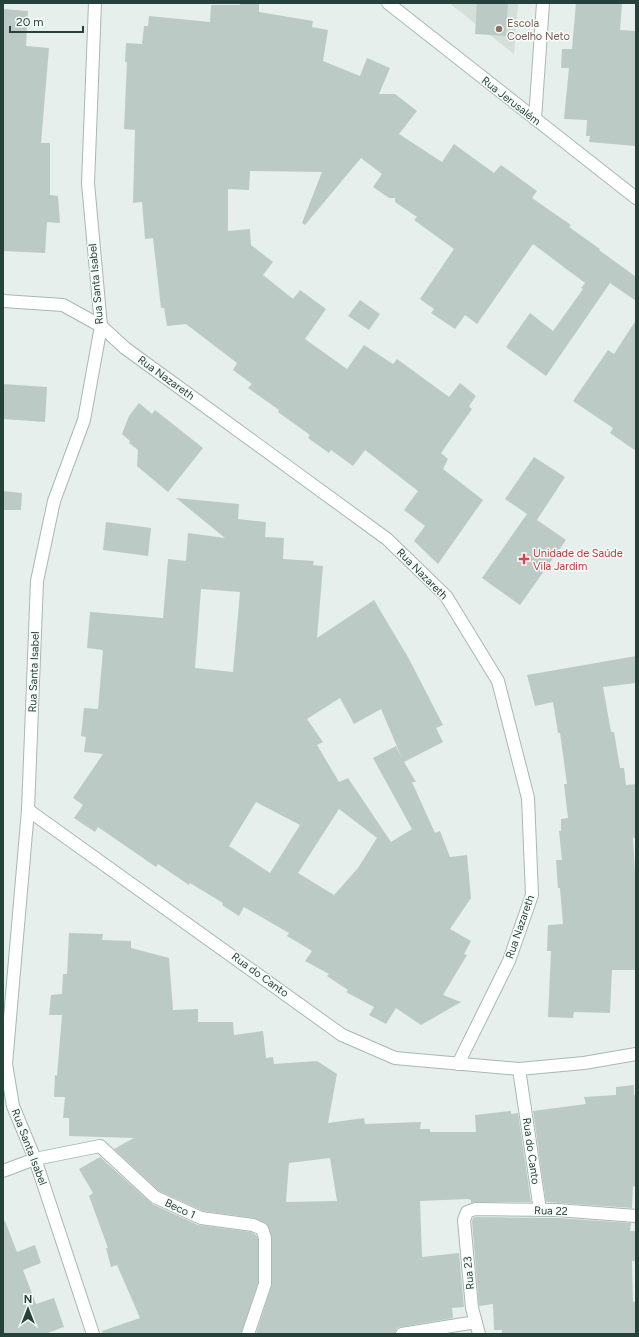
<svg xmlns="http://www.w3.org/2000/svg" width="639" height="1337" viewBox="0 0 639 1337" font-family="Figtree,sans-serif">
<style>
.built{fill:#d4dfda}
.building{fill:#bbcac4;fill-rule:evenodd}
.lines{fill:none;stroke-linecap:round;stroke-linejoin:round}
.service-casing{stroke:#a8b8b2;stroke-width:14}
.minor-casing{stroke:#a8b8b2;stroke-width:14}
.tertiary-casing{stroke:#a8b8b2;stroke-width:14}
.service{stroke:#fff;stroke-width:12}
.minor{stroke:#fff;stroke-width:12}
.tertiary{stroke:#fff;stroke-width:12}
.education-dot{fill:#8d6e63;stroke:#f7fbf9;stroke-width:1.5}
.health-dot{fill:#e0444e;stroke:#f7fbf9;stroke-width:1.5}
.labels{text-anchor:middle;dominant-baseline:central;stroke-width:3;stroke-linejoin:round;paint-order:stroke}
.education-label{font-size:11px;fill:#785e54;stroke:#f7fbf9;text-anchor:start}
.street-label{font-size:11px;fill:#24423a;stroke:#f7fbf9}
.health-label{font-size:11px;fill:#be3a42;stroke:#f7fbf9;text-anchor:start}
</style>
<rect width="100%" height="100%" fill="#e6efeb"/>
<!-- built -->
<path class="built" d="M 449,3 L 518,3 L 514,54 Z"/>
<!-- building -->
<path class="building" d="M 240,3 L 259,3 L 259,12 L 313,21 L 312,27 L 328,30 L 323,61 L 360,76 L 367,58 L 390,68 L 379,94 L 395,94 L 417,111 L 399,134 L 442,162 L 454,144 L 494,173 L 501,165 L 537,191 L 532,198 L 571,225 L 569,227 L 600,249 L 599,250 L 636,277 L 636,301 L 610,283 L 546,376 L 506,347 L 530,313 L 553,331 L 583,289 L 581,288 L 585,283 L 533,244 L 477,324 L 465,315 L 455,329 L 431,313 L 434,309 L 420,299 L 454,249 L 414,220 L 417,217 L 395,202 L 395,198 L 389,198 L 373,187 L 382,174 L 361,158 L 305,225 L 302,223 L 322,172 L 250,171 L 249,190 L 228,189 L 228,231 L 250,229 L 251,245 L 273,262 L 263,275 L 293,299 L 300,290 L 326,309 L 305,339 L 347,369 L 364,345 L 393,364 L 397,359 L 449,397 L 460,383 L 476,396 L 469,406 L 472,409 L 441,453 L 448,459 L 443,469 L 483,500 L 438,564 L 414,541 L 425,526 L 404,510 L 418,491 L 365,450 L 353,466 L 331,450 L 329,453 L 308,438 L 310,435 L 278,412 L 279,410 L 248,388 L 252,384 L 233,370 L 237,363 L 186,324 L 167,326 L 164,308 L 161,308 L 153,238 L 145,239 L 142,202 L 133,203 L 135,130 L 124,129 L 127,62 L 125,62 L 126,43 L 142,44 L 144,26 L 148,26 L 149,16 L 210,22 L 211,5 L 240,5 Z
M 477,3 L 508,3 L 506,36 L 475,34 Z
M 576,3 L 622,3 L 620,30 L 636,31 L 636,146 L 589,142 L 590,136 L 586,136 L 587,120 L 564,119 L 569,68 L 561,68 L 562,49 L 572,49 Z
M 3,9 L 28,11 L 26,46 L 49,48 L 41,143 L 50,143 L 50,195 L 58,196 L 60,223 L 47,222 L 45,253 L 3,251 Z
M 360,300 L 380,314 L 369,330 L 348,316 Z
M 636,320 L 636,451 L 610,433 L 613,428 L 573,401 L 608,350 L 614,354 Z
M 3,384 L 47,387 L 45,422 L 3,419 Z
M 139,403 L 152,414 L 155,410 L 203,448 L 168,492 L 137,466 L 138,450 L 129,443 L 130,441 L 122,434 L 129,416 Z
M 534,457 L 565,477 L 537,520 L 566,540 L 520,605 L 482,578 L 527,514 L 505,499 Z
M 3,491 L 22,493 L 21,510 L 3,510 Z
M 176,498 L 239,504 L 238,519 L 266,522 L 265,537 L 284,538 L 283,559 L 314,561 L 313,565 L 323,566 L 317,638 L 374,600 L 409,659 L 443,725 L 436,728 L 443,742 L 404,762 L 416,782 L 412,782 L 435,833 L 440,831 L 450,857 L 467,855 L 471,898 L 450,929 L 471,941 L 464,954 L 467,955 L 443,995 L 461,1002 L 421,1025 L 396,1008 L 386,1024 L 369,1015 L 374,1007 L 346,992 L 348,990 L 327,976 L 329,974 L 305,961 L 312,951 L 287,936 L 289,933 L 244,907 L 239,916 L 222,905 L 223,903 L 190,883 L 189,885 L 158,864 L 156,867 L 98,827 L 95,832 L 74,818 L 83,805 L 73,798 L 103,754 L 84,752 L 86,737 L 81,736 L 84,708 L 98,709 L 103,650 L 87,648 L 90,612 L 163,618 L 168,559 L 186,561 L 188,533 L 225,538 ZM 201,589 L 240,592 L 233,672 L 195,668 ZM 340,698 L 354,724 L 381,709 L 402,758 L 396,746 L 373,758 L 412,829 L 391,842 L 348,778 L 339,782 L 317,745 L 323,742 L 307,719 ZM 256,802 L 300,825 L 270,873 L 229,846 ZM 339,809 L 377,838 L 358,868 L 334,895 L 298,873 Z
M 106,522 L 151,528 L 148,556 L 103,550 Z
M 636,656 L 636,683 L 603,687 L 611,732 L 614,732 L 620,768 L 624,768 L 626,785 L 636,784 L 636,838 L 633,838 L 636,888 L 636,970 L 612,970 L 610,1013 L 574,1012 L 573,1018 L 548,1017 L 551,951 L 547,951 L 548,925 L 563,924 L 560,888 L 558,888 L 556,860 L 562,860 L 559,831 L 561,831 L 561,819 L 568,818 L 564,784 L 567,784 L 560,733 L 558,733 L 553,702 L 535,706 L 527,675 Z
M 69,933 L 103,934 L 102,940 L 131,941 L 131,948 L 169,958 L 173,1010 L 198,1009 L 198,1022 L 233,1022 L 234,1035 L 263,1031 L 266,1058 L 273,1057 L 274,1064 L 317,1061 L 337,1074 L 328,1123 L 364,1118 L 365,1124 L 421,1122 L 420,1129 L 430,1129 L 430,1132 L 476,1132 L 475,1115 L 511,1111 L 511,1114 L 518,1113 L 531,1202 L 475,1202 L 471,1203 L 471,1200 L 468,1199 L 420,1201 L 422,1257 L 459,1253 L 464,1307 L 452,1308 L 453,1318 L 401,1327 L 397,1328 L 395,1334 L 256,1334 L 272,1284 L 272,1238 L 267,1224 L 254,1218 L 203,1211 L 159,1191 L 114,1149 L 134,1138 L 69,1136 L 69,1118 L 63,1118 L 65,1097 L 54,1097 L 55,1075 L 57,1076 L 62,1015 L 49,1015 L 51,995 L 62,994 L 63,974 L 67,974 ZM 330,1158 L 337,1201 L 286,1202 L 289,1163 Z
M 634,1085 L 634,1095 L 636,1095 L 636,1187 L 633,1186 L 632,1208 L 546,1202 L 533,1111 L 586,1104 L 584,1097 L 616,1095 L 616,1087 Z
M 100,1157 L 152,1204 L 198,1225 L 251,1232 L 256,1235 L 258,1239 L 258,1283 L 241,1334 L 103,1334 L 102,1331 L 140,1318 L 117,1265 L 111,1267 L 106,1248 L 108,1248 L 89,1196 L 93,1193 L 79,1169 Z
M 476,1217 L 557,1218 L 631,1223 L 630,1231 L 635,1231 L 636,1261 L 632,1261 L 633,1302 L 636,1301 L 636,1334 L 502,1334 L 502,1330 L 494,1330 L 493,1304 L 479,1306 L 472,1221 L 473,1218 Z
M 5,1221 L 17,1252 L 35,1245 L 41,1263 L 23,1270 L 36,1304 L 54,1298 L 64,1327 L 45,1334 L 3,1334 L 3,1222 Z"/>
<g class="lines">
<!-- service casing -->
<g class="service-casing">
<path id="service" d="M 519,1069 L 540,1210
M 35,1159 L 100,1146 L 155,1197 L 201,1218 L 253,1225 L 262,1229 L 265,1238 L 265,1284 L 248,1334
M 402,1334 L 476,1322
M 479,1334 L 472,1308 L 464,1220 L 467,1212 L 475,1209 L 557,1210 L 636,1216"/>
</g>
<!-- minor casing -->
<g class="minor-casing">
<path id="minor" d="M 535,119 L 543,3
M 3,301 L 63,305 L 101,326 L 125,348 L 387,539 L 446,596 L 498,681 L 528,798 L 532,895 L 509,961 L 458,1064
M 28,810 L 342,1035 L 395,1058 L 519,1069 L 584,1063 L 636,1054
M 3,1171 L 35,1159"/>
</g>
<!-- tertiary casing -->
<g class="tertiary-casing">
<path id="tertiary" d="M 388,3 L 636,198
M 93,1334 L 35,1159 L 13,1106 L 6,1064 L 28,810 L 37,581 L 54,501 L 84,420 L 101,326 L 88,183 L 95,3"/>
</g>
<!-- service -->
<use href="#service" class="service"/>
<!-- minor -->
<use href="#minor" class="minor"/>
<!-- tertiary -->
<use href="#tertiary" class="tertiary"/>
</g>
<!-- markers -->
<circle class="education-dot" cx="499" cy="29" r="4"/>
<path class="health-dot" d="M522 553h4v4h4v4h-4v4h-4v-4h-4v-4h4z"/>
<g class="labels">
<!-- education labels -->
<g class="education-label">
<text x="507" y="23">Escola<tspan x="507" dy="13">Coelho Neto</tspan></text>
</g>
<!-- street labels -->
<g class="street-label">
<text transform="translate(511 101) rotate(38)">Rua Jerusalém</text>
<text transform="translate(96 284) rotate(-95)">Rua Santa Isabel</text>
<text transform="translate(166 378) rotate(36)">Rua Nazareth</text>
<text transform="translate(422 574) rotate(45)">Rua Nazareth</text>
<text transform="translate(34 672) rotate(-88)">Rua Santa Isabel</text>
<text transform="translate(520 927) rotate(-71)">Rua Nazareth</text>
<text transform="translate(260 975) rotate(36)">Rua do Canto</text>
<text transform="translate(29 1147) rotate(69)">Rua Santa Isabel</text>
<text transform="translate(531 1151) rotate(82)">Rua do Canto</text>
<text transform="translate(180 1209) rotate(25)">Beco 1</text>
<text transform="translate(551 1211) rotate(2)">Rua 22</text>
<text transform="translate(469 1273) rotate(-95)">Rua 23</text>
</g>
<!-- health labels -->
<g class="health-label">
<text x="533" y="553">Unidade de Saúde<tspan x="533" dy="13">Vila Jardim</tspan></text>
</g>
</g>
<!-- border -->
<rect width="639" height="1337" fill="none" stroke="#24423a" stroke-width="8"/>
<!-- north arrow -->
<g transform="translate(28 1309)" stroke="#f7fbf9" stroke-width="3" paint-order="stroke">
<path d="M0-3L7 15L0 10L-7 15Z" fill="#24423a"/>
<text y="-6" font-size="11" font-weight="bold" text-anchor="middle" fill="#24423a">N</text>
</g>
<!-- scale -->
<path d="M10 26v6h73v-6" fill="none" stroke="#24423a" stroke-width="2"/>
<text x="16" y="26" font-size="12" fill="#24423a" stroke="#f7fbf9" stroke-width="3" paint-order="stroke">20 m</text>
</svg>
